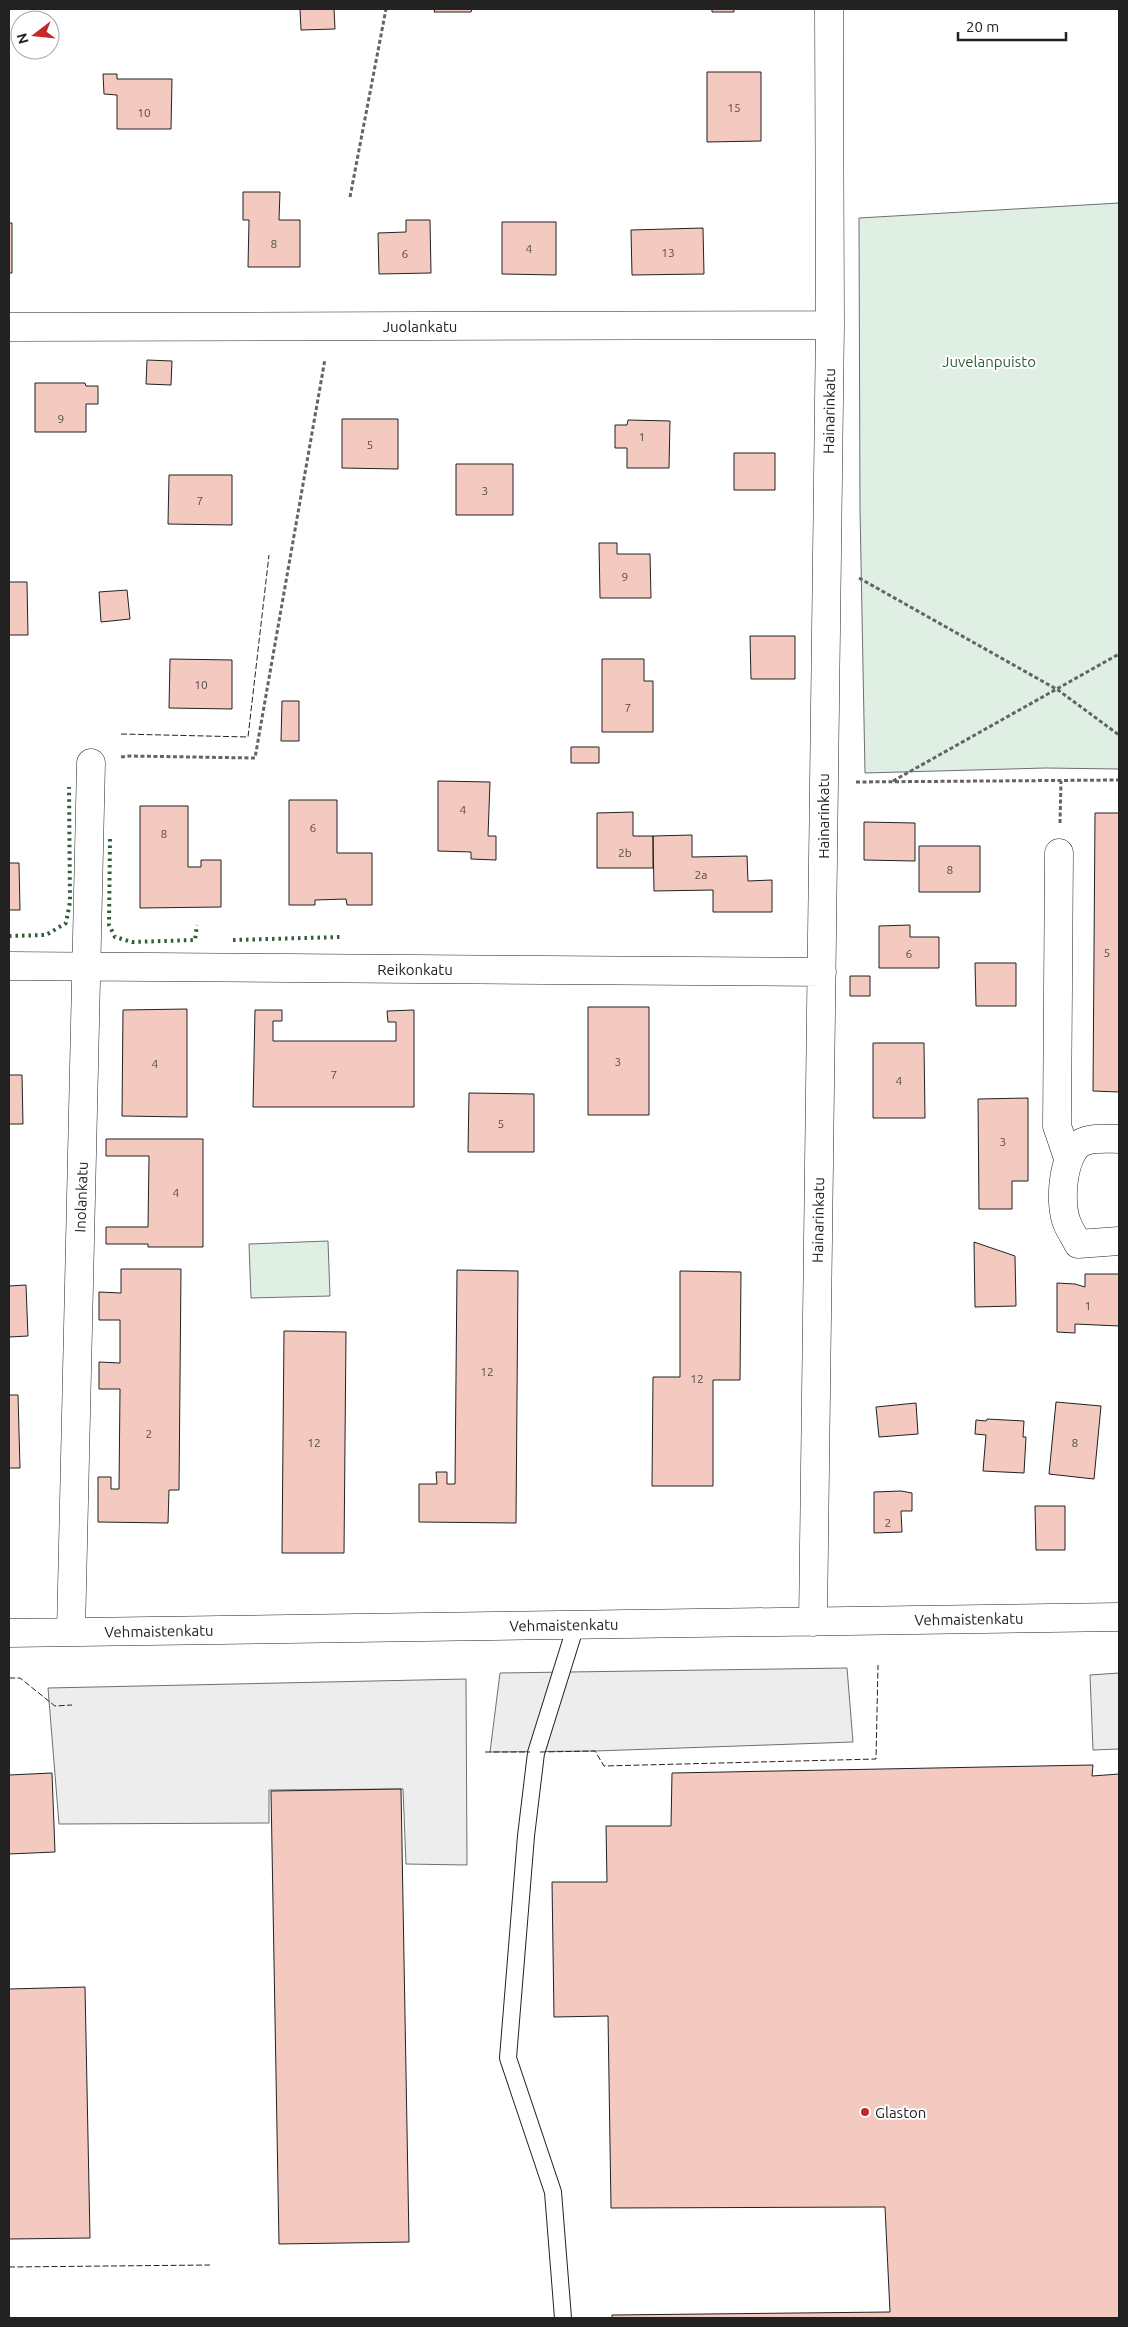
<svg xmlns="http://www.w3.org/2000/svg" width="1128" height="2327" viewBox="0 0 1128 2327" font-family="Ubuntu,sans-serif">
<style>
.green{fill:#e0efe3;stroke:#6f6f6f}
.parking{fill:#ededed;stroke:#6f6f6f}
.building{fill:#f3c9c0;stroke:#222}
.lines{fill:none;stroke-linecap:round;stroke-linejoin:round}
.lane-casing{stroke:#222;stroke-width:18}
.street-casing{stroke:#222;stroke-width:29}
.path{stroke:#646464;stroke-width:3;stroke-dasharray:4 2.5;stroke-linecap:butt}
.lane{stroke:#fff;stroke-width:16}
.street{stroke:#fff;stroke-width:28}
.hedge{stroke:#2f5e38;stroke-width:4;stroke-dasharray:2.5 4;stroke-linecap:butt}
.fence{stroke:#222;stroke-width:1;stroke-dasharray:6 2.5;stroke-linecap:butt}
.poi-dot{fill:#c62828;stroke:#fff;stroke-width:2}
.labels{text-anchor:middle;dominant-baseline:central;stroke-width:4;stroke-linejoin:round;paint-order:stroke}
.number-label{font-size:12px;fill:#564c4a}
.street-label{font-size:15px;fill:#222;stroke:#fff}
.park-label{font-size:15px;fill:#2f5e38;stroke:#fff}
.poi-label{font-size:15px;fill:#222;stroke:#fff;text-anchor:start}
</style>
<rect width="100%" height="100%" fill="#fff"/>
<!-- green -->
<path class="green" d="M 1119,203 L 1119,769 L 1046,768 L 865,773 L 860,509 L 859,218 Z
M 328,1241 L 330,1296 L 251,1298 L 249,1244 Z"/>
<!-- parking -->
<path class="parking" d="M 847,1668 L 853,1742 L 595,1751 L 490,1752 L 500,1673 Z
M 1119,1673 L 1119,1749 L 1093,1750 L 1090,1675 Z
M 466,1679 L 467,1865 L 406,1864 L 403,1789 L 269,1790 L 269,1823 L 59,1824 L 48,1688 Z"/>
<!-- building -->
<path class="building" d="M 300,9 L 334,9 L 335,29 L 301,30 Z
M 435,9 L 472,9 L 471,12 L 434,12 Z
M 712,9 L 734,9 L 734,12 L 712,12 Z
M 707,72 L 761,72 L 761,141 L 707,142 Z
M 103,74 L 117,74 L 117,79 L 172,79 L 171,129 L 117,129 L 117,95 L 104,94 Z
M 243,192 L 280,192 L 279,220 L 300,220 L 300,267 L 248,267 L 249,220 L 243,220 Z
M 406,220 L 430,220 L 431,273 L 379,274 L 378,233 L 406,232 Z
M 502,222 L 556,222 L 556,275 L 502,274 Z
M 9,223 L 12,223 L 12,273 L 9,273 Z
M 703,228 L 704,274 L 632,275 L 631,230 Z
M 147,360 L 172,361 L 171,385 L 146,384 Z
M 35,383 L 85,383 L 86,386 L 98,386 L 98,404 L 86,404 L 86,432 L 35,432 Z
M 342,419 L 398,419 L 398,469 L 342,468 Z
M 628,420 L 670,421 L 669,468 L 627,468 L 627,448 L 615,448 L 615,425 L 627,425 Z
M 734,453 L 775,453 L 775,490 L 734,490 Z
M 456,464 L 513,464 L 513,515 L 456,515 Z
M 169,475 L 232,475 L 232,525 L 168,524 Z
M 599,543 L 617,543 L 617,554 L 650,554 L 651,598 L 600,598 Z
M 9,582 L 27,582 L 28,635 L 9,635 Z
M 127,590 L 130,619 L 101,622 L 99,592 Z
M 750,636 L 795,636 L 795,679 L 751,679 Z
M 170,659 L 232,660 L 232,709 L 169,708 Z
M 602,659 L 644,659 L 644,681 L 653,681 L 653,732 L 602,732 Z
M 282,701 L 299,701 L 299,741 L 281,741 Z
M 571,747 L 599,747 L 599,763 L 571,763 Z
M 438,781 L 490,782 L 488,836 L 496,836 L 496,860 L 471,859 L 471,852 L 438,851 Z
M 289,800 L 337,800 L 337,853 L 372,853 L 372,905 L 347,905 L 346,899 L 315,900 L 315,905 L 289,905 Z
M 140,806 L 188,806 L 188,867 L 201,867 L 201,860 L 221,860 L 221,907 L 140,908 Z
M 633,812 L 633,836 L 653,836 L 653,868 L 597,868 L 597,813 Z
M 1095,813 L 1119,813 L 1119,1092 L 1093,1091 Z
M 864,822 L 915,823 L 915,861 L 864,860 Z
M 692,835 L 692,857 L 747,856 L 748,881 L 772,880 L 772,912 L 713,912 L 713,890 L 654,891 L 653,836 Z
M 919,846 L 980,846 L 980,892 L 919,892 Z
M 9,863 L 19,863 L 20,910 L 9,910 Z
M 910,925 L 910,937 L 939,937 L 939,968 L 879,968 L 879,926 Z
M 975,963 L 1016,963 L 1016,1006 L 976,1006 Z
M 850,976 L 870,976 L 870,996 L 850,996 Z
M 588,1007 L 649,1007 L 649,1115 L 588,1115 Z
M 187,1009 L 187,1117 L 122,1116 L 123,1010 Z
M 255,1010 L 282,1010 L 282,1021 L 273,1021 L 273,1041 L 396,1041 L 396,1022 L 388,1022 L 387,1011 L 414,1010 L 414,1107 L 253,1107 Z
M 873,1043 L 924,1043 L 925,1118 L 873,1118 Z
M 9,1075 L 22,1075 L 23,1124 L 9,1124 Z
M 469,1093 L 534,1094 L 534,1152 L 468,1152 Z
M 1028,1098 L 1028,1181 L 1012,1181 L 1012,1209 L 979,1209 L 978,1099 Z
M 106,1139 L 203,1139 L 203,1247 L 148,1247 L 148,1244 L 106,1244 L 106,1227 L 148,1227 L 149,1156 L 106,1156 Z
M 974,1242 L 1015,1256 L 1016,1306 L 975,1307 Z
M 121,1269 L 181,1269 L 179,1490 L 169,1490 L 168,1523 L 98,1522 L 98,1477 L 111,1477 L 111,1489 L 119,1489 L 120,1389 L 99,1389 L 99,1362 L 120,1363 L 120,1320 L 99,1320 L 99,1292 L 121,1293 Z
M 457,1270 L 518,1271 L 516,1523 L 419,1522 L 419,1484 L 437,1484 L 436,1472 L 447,1472 L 447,1484 L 455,1484 Z
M 680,1271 L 741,1272 L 740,1380 L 713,1380 L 713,1486 L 652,1486 L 653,1377 L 680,1377 Z
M 1085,1274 L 1119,1274 L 1119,1326 L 1075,1324 L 1075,1333 L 1057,1332 L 1057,1283 L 1075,1284 L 1085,1287 Z
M 26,1285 L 28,1336 L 9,1337 L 9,1286 Z
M 284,1331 L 346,1332 L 344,1553 L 282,1553 Z
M 9,1395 L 18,1395 L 20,1468 L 9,1468 Z
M 1056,1402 L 1101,1406 L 1094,1479 L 1049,1474 Z
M 916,1403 L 918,1434 L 879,1437 L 876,1407 Z
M 987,1419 L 1024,1421 L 1023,1437 L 1026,1437 L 1024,1473 L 983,1471 L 986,1435 L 975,1434 L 976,1420 L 986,1421 Z
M 901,1491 L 912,1493 L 912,1511 L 901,1511 L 902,1532 L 874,1533 L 874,1492 Z
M 1035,1506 L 1065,1506 L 1065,1550 L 1036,1550 Z
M 1093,1765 L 1092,1776 L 1119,1774 L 1119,2318 L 612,2318 L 612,2315 L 890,2312 L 885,2207 L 611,2208 L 608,2016 L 554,2017 L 552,1882 L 607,1882 L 606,1826 L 671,1826 L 672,1773 Z
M 52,1773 L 55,1852 L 9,1854 L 9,1775 Z
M 401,1789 L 409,2242 L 279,2244 L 271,1791 Z
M 85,1987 L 90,2238 L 9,2239 L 9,1989 Z"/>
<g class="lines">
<!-- lane casing -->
<g class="lane-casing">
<path id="lane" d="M 563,2318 L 553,2192 L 508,2058 L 526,1836 L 536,1753 L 576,1625"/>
</g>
<!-- street casing -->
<g class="street-casing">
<path id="street" d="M 9,327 L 830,325
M 1059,853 L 1057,1126 L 1068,1158
M 9,966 L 822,972
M 1119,1139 C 1108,1139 1091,1137 1081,1143 C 1062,1155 1059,1204 1067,1223 C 1070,1231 1075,1237 1078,1244 L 1119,1241
M 813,1622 L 830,325 L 829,9
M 71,1632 L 91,763
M 9,1633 L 1119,1617"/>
</g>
<!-- path -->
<path class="path" d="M 350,197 L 386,9
M 859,578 L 1058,690 L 1119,735
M 121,757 L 129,756 L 255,758 L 325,359
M 893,781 L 1119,654
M 856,782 L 1119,780
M 1060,823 L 1061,781"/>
<!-- lane -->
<use href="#lane" class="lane"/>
<!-- street -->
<use href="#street" class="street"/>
<!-- hedge -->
<path class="hedge" d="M 110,839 L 109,925 L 115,937 L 132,942 L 195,940 L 197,925
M 9,936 L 46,935 L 66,923 L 70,902 L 69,787
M 233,940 L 340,937"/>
<!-- fence -->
<path class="fence" d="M 121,734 L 248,737 L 269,555
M 9,1678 L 20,1678 L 55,1706 L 72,1705
M 485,1752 L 530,1752
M 540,1752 L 595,1751 L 604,1766 L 876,1759 L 878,1665
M 9,2267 L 210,2265"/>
</g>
<!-- markers -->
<circle class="poi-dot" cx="865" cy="2112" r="5"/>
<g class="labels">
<!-- number labels -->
<g class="number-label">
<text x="734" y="107">15</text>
<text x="144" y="112">10</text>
<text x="274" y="243">8</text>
<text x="529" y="248">4</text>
<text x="668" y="252">13</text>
<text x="405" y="253">6</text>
<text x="61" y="418">9</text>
<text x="642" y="436">1</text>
<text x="370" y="444">5</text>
<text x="485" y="490">3</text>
<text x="200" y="500">7</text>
<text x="625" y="576">9</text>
<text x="201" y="684">10</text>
<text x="628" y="707">7</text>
<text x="463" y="809">4</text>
<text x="313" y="827">6</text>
<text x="164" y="833">8</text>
<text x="625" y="852">2b</text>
<text x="950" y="869">8</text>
<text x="701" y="874">2a</text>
<text x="1107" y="952">5</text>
<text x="909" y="953">6</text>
<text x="618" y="1061">3</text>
<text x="155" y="1063">4</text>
<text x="334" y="1074">7</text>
<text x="899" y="1080">4</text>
<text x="501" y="1123">5</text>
<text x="1003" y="1141">3</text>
<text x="176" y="1192">4</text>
<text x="1088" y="1305">1</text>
<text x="487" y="1371">12</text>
<text x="697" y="1378">12</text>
<text x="149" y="1433">2</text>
<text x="314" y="1442">12</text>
<text x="1075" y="1442">8</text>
<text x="888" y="1522">2</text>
</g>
<!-- street labels -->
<g class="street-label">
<text x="420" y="326">Juolankatu</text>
<text transform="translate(829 411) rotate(-89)">Hainarinkatu</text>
<text transform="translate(823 816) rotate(-90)">Hainarinkatu</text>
<text x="415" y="969">Reikonkatu</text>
<text transform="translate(81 1197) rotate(-88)">Inolankatu</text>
<text transform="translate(818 1220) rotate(-89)">Hainarinkatu</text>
<text transform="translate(969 1619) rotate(-1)">Vehmaistenkatu</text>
<text transform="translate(564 1625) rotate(-1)">Vehmaistenkatu</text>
<text transform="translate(159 1631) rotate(-1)">Vehmaistenkatu</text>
</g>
<!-- park labels -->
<g class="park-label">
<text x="989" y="361">Juvelanpuisto</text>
</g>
<!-- poi labels -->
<g class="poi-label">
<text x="875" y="2112">Glaston</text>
</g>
</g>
<!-- border -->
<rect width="1128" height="2327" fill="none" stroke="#222222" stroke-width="20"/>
<!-- north arrow -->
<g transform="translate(35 35) rotate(254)"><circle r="24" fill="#ffffff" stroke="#a7a7a7"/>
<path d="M0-4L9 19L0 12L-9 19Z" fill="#c62828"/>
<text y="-8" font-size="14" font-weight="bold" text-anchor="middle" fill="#222222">N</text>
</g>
<!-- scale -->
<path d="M958 32v8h108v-8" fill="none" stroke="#222222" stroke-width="2.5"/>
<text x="966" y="32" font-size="15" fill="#222222" stroke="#ffffff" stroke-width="4" paint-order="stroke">20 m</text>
</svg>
